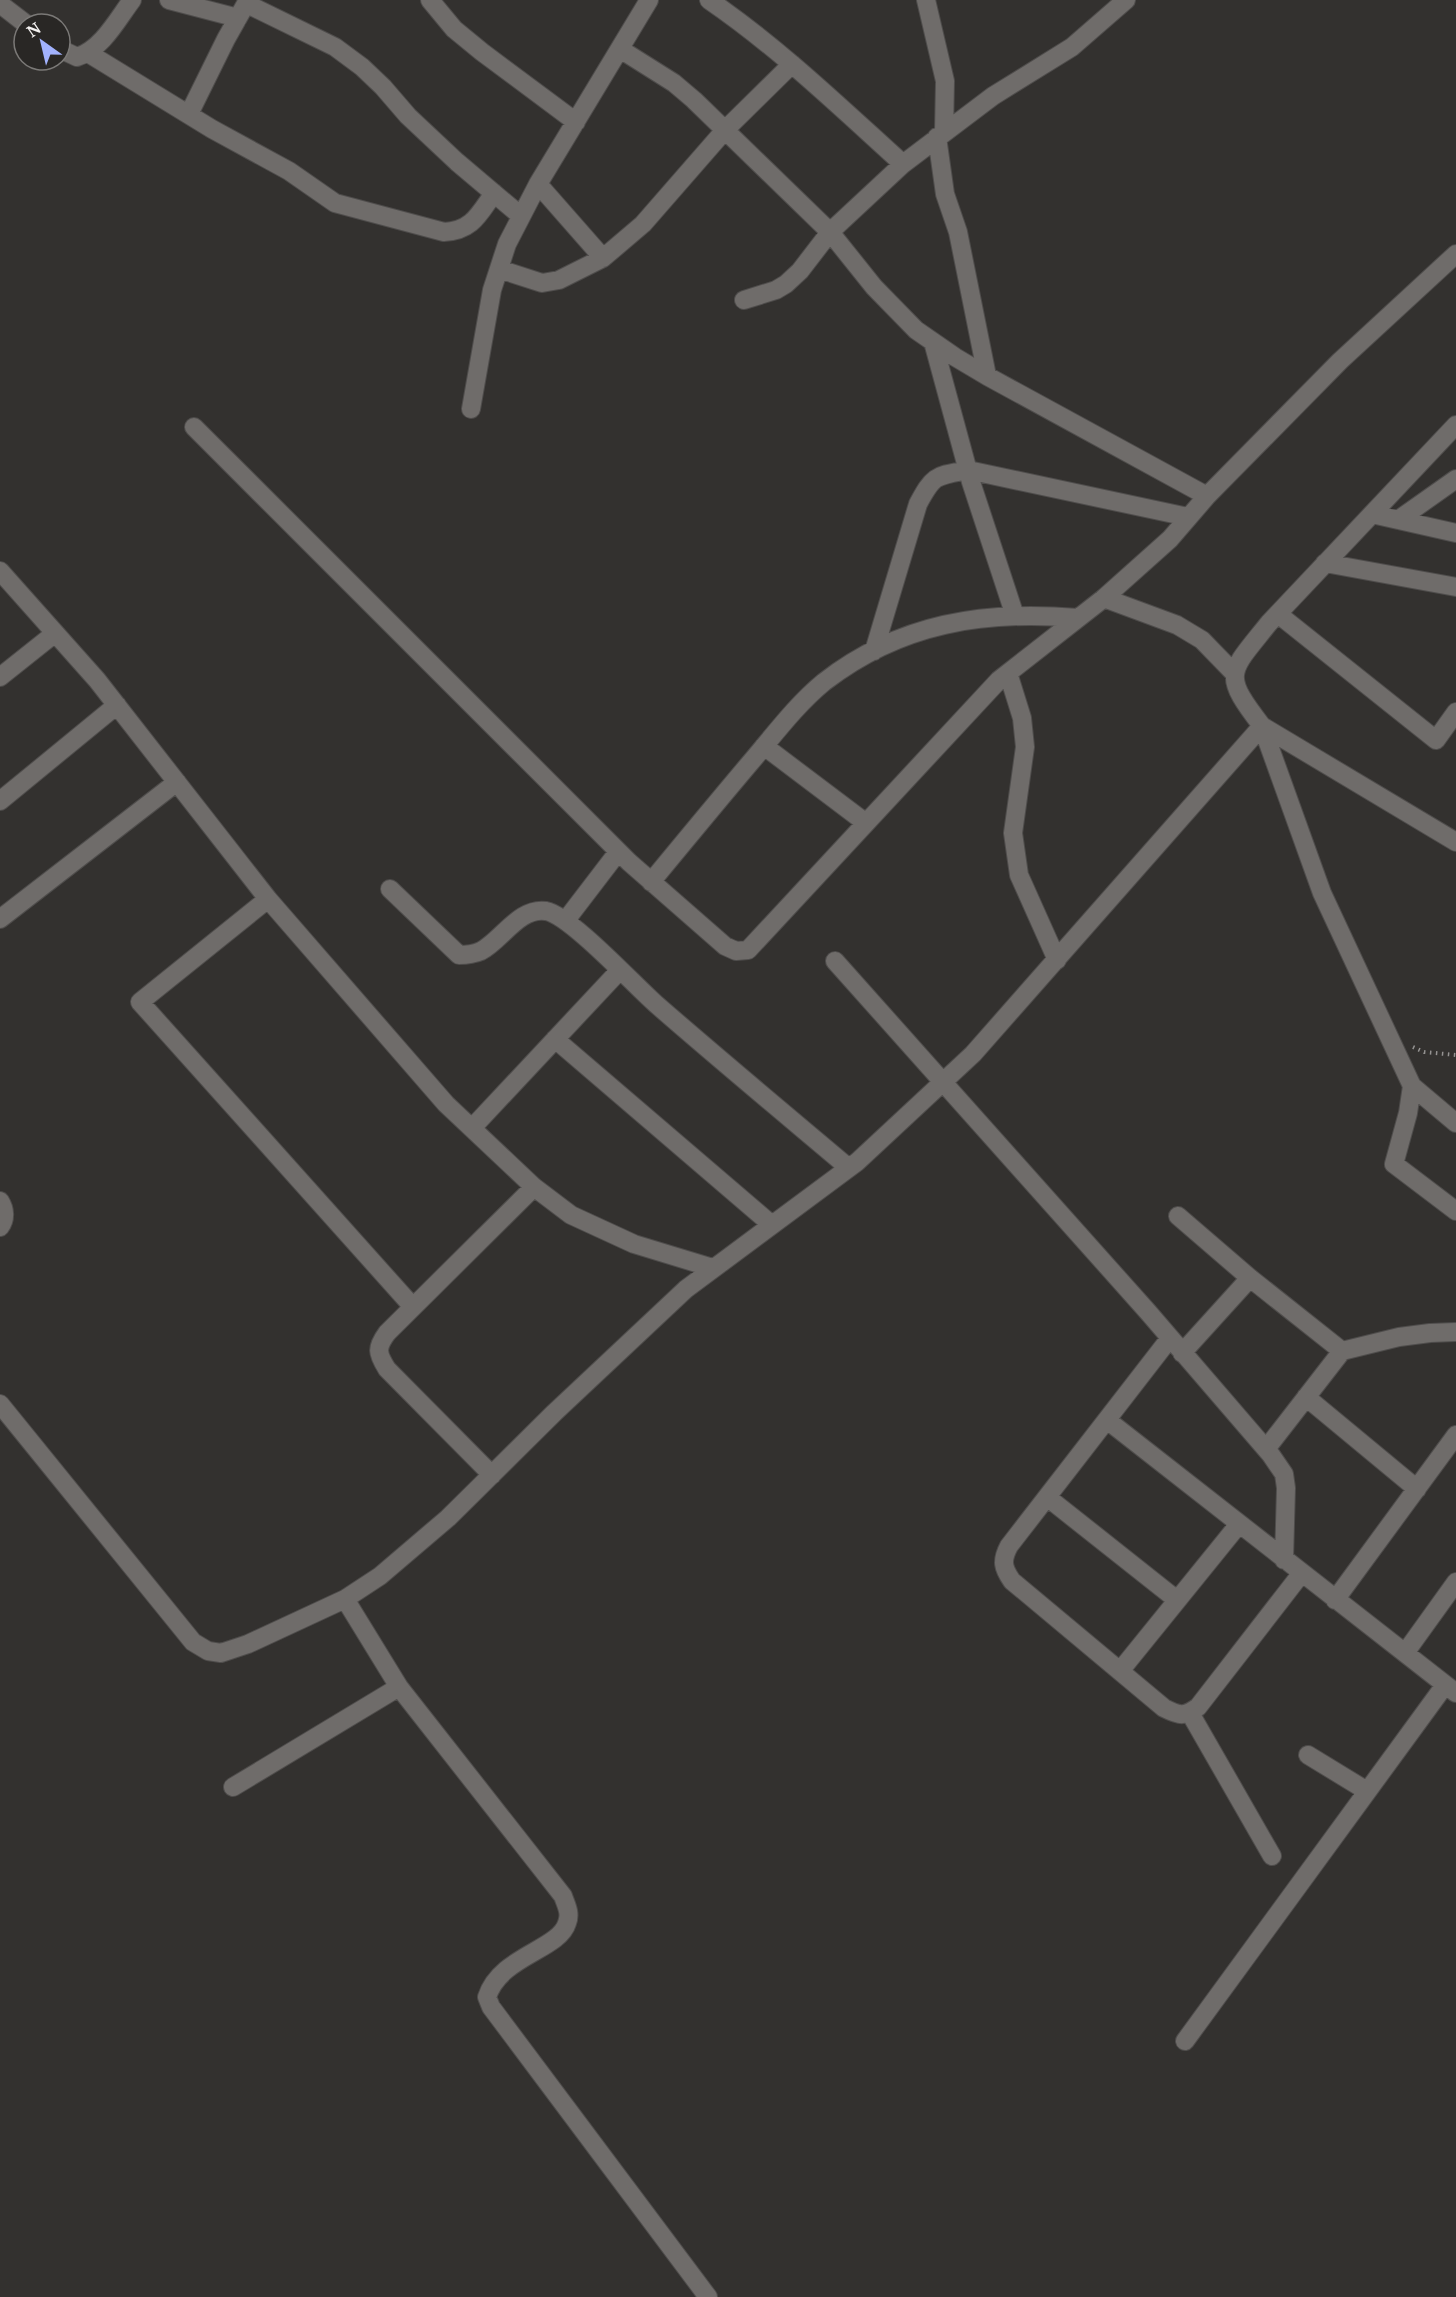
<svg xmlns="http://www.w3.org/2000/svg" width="1456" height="2297" viewBox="0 0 1456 2297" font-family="'Noto Serif',serif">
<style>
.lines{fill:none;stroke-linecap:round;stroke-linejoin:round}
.minor-casing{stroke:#4f4d4c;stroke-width:20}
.path{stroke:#959392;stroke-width:4;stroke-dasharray:1.5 4.5;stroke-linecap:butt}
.minor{stroke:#6f6c6a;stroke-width:18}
</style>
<rect width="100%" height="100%" fill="#33312f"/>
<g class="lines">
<!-- minor casing -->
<g class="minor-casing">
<path id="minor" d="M 169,0 L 238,18
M 430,0 L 454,29 L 482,52 L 576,122
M 709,0 C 779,48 840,107 903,164
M 926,0 L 945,81 L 944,132
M 0,4 L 26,24
M 247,4 L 335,47 L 362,67 L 383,87 L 408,116 L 457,162 L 521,216
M 60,49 L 77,57 C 102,49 117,20 132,0
M 620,49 L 674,83 L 694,100 L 830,232 L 874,287 L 916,330 L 955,357 L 987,376 L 1207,496
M 88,53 L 212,129 L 289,171 L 335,203 L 444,232 C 472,231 479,214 494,193
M 189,114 L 226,39 L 248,0
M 937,137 L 945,194 L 958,232 L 987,376
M 538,184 L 603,258
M 499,269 L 542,283 L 559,280 L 603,258 L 643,224 L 725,130 L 792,64
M 744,300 L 776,290 L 786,284 L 800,271 L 830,232 L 903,164 L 993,96 L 1072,47 L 1126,0
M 933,342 L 971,482 L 1015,616
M 471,409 L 492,290 L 507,244 L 538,184 L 649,0
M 194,427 L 629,862 L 725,946 L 736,951 L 748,950 L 999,680 L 1104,598 L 1170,539 L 1207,496 L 1340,361 L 1456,254
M 1372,514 L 1456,533
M 1398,520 L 1456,479
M 1325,563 L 1456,587
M 0,571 L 97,680 L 268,899 L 446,1104 L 534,1187 L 571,1215 L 634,1244 L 713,1268
M 1104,598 L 1177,625 L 1202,640 L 1234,673
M 1278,614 L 1436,740 L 1456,712
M 874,651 L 918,504 C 934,474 936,476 968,470 L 1188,517
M 1008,673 L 1022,718 L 1025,747 L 1013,833 L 1019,875 L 1057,960
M 0,677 L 54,634
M 1262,726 L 1322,893 L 1412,1086 L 1408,1113 L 1394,1164 L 1456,1211
M 1262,726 L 1456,842
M 764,746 L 866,823
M 0,801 L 117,705
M 651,882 C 684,842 717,802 750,763 C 774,735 796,705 824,682 C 900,623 984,610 1078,618
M 390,889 L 459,955 C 467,955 474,954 481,951 C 502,940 519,907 546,911 C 571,916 634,985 657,1005 C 720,1060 785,1114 849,1168
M 268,899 L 140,1002 L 413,1307
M 0,919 L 177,782
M 566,920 L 618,852
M 835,961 L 1148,1312 L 1271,1455 L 1284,1474 L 1286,1488 L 1284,1560
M 555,1039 L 772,1225
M 1412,1086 L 1456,1123
M 472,1128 L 620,970
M 0,1201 C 5,1209 6,1219 0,1227
M 1178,1216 L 1250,1278 L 1342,1351
M 1170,1338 L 1009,1546 C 1001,1561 1003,1568 1012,1581 L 1164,1708 C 1180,1716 1184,1717 1198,1707 L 1301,1574
M 1182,1353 L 1250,1278
M 1306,1397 L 1417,1489
M 0,1404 L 193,1642 L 208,1651 L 221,1653 L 248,1644 L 345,1599 L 380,1576 L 448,1518 L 554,1413 L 686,1289 L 857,1162 L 973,1054 L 1262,726 C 1221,673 1229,673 1269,623 L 1456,425
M 1107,1420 L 1456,1693
M 1266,1449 L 1342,1351 L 1399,1337 L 1430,1333 L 1456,1332
M 492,1475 L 387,1369 C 377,1353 376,1348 387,1333 L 534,1187
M 1047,1497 L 1177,1600
M 345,1599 L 399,1687 L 563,1896 C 566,1905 571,1913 567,1923 C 559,1950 500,1956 487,1997 L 491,2007 L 708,2297
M 1335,1600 L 1456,1435
M 1405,1653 L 1456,1582
M 1120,1671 L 1239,1524
M 1190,1713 L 1272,1856
M 1308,1755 L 1367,1791
M 233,1787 L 399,1687
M 1185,2041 L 1445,1685"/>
</g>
<!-- path -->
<path class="path" d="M 1413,1047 L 1424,1052 L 1456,1055"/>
<!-- minor -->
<use href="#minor" class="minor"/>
</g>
<!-- north arrow -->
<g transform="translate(42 42) rotate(326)"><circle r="28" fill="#292725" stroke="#7b7977" stroke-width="1.5"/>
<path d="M0-4.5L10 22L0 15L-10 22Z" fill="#a2b2fd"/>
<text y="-9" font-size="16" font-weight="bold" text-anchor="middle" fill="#f5f3f2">N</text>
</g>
</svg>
